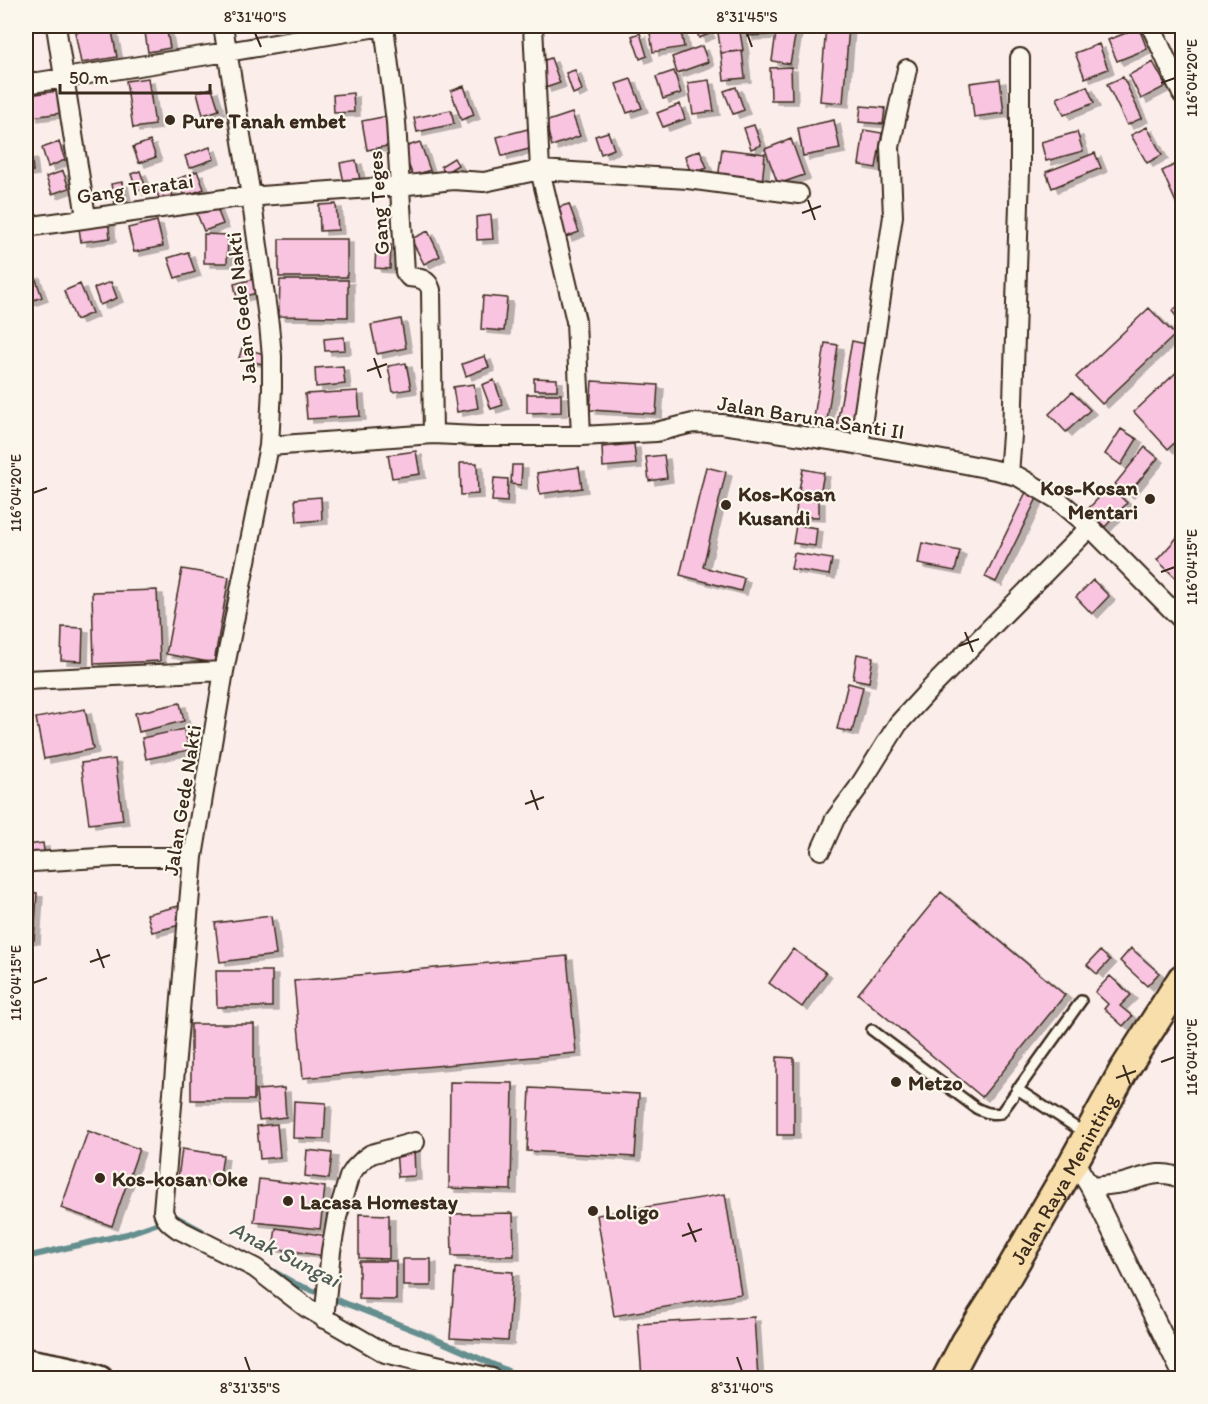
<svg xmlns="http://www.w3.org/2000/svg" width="1208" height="1404" viewBox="0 0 1208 1404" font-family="Itim,sans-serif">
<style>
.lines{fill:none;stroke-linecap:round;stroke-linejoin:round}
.stream{stroke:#658f8f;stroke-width:6}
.building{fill:#f9c4e0;stroke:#3b2a1e;stroke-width:1.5;filter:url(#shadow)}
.service-casing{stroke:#3b2a1e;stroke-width:14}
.minor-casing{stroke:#3b2a1e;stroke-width:22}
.tertiary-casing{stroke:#3b2a1e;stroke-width:27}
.trunk-casing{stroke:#3b2a1e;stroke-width:33}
.service{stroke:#fbf7ec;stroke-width:9}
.minor{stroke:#fbf7ec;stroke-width:18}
.tertiary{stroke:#fbf7ec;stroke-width:22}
.trunk{stroke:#f8deab;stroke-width:28}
.ticks{fill:none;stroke:#3b2a1e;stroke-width:2}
.poi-dot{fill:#3b2a1e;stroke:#fbf7ec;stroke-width:2}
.labels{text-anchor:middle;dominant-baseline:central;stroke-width:4.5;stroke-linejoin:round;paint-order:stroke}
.poi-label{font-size:21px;font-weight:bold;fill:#3b2a1e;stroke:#fbf7ec;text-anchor:start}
.street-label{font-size:21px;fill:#3b2a1e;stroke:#fbf7ec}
.water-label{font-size:22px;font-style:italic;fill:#505c57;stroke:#fbf7ec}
.neatline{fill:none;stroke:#3b2a1e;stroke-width:2}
.ticks-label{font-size:15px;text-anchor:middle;fill:#3b2a1e}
</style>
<defs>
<filter id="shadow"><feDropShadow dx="6" dy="4" stdDeviation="0" flood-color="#0004"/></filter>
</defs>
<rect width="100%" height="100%" fill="#fbedea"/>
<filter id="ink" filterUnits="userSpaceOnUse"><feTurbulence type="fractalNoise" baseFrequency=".0167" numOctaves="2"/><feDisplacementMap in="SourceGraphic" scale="12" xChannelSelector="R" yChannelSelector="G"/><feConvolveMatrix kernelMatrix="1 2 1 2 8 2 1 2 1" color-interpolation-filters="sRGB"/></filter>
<g filter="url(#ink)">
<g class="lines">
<!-- stream -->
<path class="stream" d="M 26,1257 L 127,1234 L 176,1217 L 202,1231
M 271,1270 L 296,1284 L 426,1335 L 524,1378"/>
</g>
<!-- building -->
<path class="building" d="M 111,26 L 117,57 L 81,63 L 75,32 Z
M 144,26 L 166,26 L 170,48 L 148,52 Z
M 649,26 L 680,26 L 684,47 L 653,52 Z
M 695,26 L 705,26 L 709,34 L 699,38 Z
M 717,26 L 739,26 L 743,50 L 721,53 Z
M 746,26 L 767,26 L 767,35 L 747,36 Z
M 777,26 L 797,26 L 790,64 L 772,61 Z
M 826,26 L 849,26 L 843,103 L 820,101 Z
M 910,26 L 964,26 L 964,27 L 910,29 Z
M 1139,28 L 1147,49 L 1117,61 L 1108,40 Z
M 640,33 L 647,56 L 640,59 L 632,36 Z
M 1099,44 L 1108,69 L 1085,78 L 1075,53 Z
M 702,46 L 708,62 L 677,73 L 672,57 Z
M 742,51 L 745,78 L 724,80 L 721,53 Z
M 551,58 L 560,83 L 545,88 L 536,63 Z
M 1153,62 L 1166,86 L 1141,99 L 1129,75 Z
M 791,67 L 792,100 L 771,100 L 770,68 Z
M 575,70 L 582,90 L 573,94 L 566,73 Z
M 674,71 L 681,93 L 663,99 L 656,77 Z
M 1123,77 L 1142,118 L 1127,125 L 1107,84 Z
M 148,78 L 155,125 L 133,128 L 126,81 Z
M 631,79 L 642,108 L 627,113 L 616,84 Z
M 1000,79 L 1004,113 L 974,117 L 970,83 Z
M 709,80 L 714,111 L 693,114 L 688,83 Z
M 464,86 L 474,115 L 461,120 L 451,91 Z
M 1087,86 L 1094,103 L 1064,115 L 1057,98 Z
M 736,87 L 744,110 L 733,114 L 724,91 Z
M 212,88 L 219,110 L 203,115 L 197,92 Z
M 58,91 L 61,113 L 32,117 L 29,95 Z
M 353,93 L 354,112 L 334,113 L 333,95 Z
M 680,104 L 685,119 L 663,127 L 657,113 Z
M 861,106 L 885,108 L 883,124 L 859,122 Z
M 451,110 L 454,124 L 417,132 L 414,118 Z
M 572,113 L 580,136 L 552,146 L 545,122 Z
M 388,116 L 393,145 L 367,150 L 362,121 Z
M 834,120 L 840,149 L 803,156 L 798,128 Z
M 754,125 L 761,145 L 751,149 L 744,128 Z
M 1147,127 L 1162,155 L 1147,163 L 1131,135 Z
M 528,129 L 533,148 L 502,156 L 497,137 Z
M 864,130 L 882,133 L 876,168 L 859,165 Z
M 608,132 L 614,149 L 601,154 L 595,136 Z
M 1077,132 L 1083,151 L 1046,161 L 1041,142 Z
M 791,139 L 804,175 L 778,184 L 765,149 Z
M 150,141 L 156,157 L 139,163 L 133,147 Z
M 59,142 L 65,160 L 48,167 L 42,148 Z
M 420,142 L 430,170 L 413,176 L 402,148 Z
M 210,147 L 214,159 L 189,168 L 185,156 Z
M 722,149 L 765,154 L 762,184 L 718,179 Z
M 700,150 L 707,168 L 691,174 L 685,156 Z
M 1095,153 L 1101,168 L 1052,188 L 1046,172 Z
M 26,155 L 31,155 L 33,171 L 26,172 Z
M 454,158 L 458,165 L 445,173 L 441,166 Z
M 356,160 L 360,180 L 344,183 L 340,163 Z
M 1180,162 L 1182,168 L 1182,216 L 1162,171 Z
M 63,171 L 69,188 L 52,194 L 46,177 Z
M 140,171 L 146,188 L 137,191 L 131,174 Z
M 197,171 L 204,189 L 185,196 L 178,179 Z
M 122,182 L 127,207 L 116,209 L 111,184 Z
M 168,182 L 174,199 L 161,203 L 155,187 Z
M 336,204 L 338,230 L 320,231 L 319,205 Z
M 569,204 L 579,232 L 566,237 L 556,208 Z
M 216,206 L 223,224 L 204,231 L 197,214 Z
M 491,215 L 493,239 L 477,240 L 476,217 Z
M 108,218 L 110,238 L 81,242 L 78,221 Z
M 157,221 L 163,246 L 134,252 L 128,228 Z
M 428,231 L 440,256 L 424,264 L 411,239 Z
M 204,234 L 228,235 L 227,263 L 204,263 Z
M 279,239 L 347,239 L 347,277 L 279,277 Z
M 376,244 L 391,245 L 390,269 L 375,268 Z
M 188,252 L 195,272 L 175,278 L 168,258 Z
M 34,274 L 42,297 L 28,302 L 26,296 L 26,277 Z
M 254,279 L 257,293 L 237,298 L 234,284 Z
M 280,280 L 348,280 L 348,317 L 279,316 Z
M 111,282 L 117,298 L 100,305 L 94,288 Z
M 80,284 L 92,313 L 76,320 L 64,291 Z
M 483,296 L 507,298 L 504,331 L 481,329 Z
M 1182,303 L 1182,324 L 1172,311 Z
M 1149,308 L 1175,335 L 1102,404 L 1076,377 Z
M 401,319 L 406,348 L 377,354 L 371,325 Z
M 344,337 L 345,350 L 325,351 L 324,339 Z
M 852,341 L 871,345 L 856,427 L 837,424 Z
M 825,343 L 838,345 L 826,427 L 813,425 Z
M 242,348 L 268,355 L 266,365 L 239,358 Z
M 485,356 L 489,367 L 466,376 L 462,364 Z
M 406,363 L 411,389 L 393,392 L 388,366 Z
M 343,366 L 345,384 L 316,387 L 315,368 Z
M 1182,367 L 1182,436 L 1168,449 L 1134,412 Z
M 534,378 L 557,379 L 557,390 L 534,390 Z
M 494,380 L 503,405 L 491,409 L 482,385 Z
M 592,381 L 658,385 L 656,414 L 590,410 Z
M 474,384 L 478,408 L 457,412 L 453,387 Z
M 358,391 L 360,416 L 307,419 L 305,394 Z
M 1072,392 L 1090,410 L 1066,432 L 1049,414 Z
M 527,394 L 561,394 L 561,412 L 527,413 Z
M 1121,429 L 1137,439 L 1121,465 L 1105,454 Z
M 634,444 L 636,464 L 603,467 L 602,447 Z
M 1145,447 L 1158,458 L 1128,494 L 1115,484 Z
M 416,451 L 420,474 L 392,478 L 388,455 Z
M 664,455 L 667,478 L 649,481 L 646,457 Z
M 460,463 L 477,463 L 478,494 L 461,495 Z
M 512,465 L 522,465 L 521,485 L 511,484 Z
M 579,467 L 582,488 L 540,494 L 537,473 Z
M 706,467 L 726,472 L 703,567 L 744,578 L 741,591 L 680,575 Z
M 803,469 L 824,473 L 820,494 L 799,490 Z
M 494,478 L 508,479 L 507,502 L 492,501 Z
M 1110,486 L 1127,503 L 1105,527 L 1087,510 Z
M 1027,490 L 1038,496 L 996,582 L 985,577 Z
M 321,497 L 322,520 L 297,522 L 295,499 Z
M 797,499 L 819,500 L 819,517 L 796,516 Z
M 796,525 L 817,528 L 815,546 L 793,543 Z
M 1182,532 L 1182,584 L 1157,560 Z
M 922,543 L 960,551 L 955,571 L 918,564 Z
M 794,553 L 832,559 L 829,575 L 791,569 Z
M 182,569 L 229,577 L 214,663 L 166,654 Z
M 1093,580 L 1109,596 L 1092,614 L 1076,597 Z
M 157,590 L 160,661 L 94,664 L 92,592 Z
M 62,627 L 83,628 L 82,661 L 61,660 Z
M 857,654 L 873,657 L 869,682 L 853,679 Z
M 848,683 L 863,687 L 852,732 L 837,729 Z
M 180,703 L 184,721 L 139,732 L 135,713 Z
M 85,709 L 93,749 L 44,759 L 36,718 Z
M 184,729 L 189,750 L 146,759 L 142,738 Z
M 115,759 L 123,820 L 89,824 L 81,763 Z
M 43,843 L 45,858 L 26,860 L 26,845 Z
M 26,892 L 37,893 L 34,940 L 26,939 Z
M 941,892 L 1065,995 L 982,1097 L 858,994 Z
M 179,906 L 184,924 L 152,932 L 147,914 Z
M 271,916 L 276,955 L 220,962 L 215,923 Z
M 1131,948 L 1159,973 L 1147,986 L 1120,961 Z
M 793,949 L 826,973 L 802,1007 L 769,983 Z
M 1100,951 L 1110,960 L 1097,974 L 1087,965 Z
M 567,956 L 576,1053 L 303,1078 L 294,981 Z
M 216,971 L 272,971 L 272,1007 L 217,1007 Z
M 1110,976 L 1131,995 L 1120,1006 L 1132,1016 L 1123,1026 L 1104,1009 L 1108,1004 L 1095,992 Z
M 191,1024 L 254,1024 L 254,1100 L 191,1100 Z
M 777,1057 L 794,1058 L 794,1135 L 777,1135 Z
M 450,1082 L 513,1083 L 511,1190 L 449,1188 Z
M 284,1088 L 286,1117 L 259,1120 L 256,1090 Z
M 530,1088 L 639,1094 L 635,1157 L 527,1151 Z
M 294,1101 L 326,1103 L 324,1139 L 293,1138 Z
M 277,1124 L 280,1157 L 260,1159 L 257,1126 Z
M 88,1131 L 139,1149 L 112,1226 L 61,1208 Z
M 414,1148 L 415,1176 L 398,1177 L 396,1149 Z
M 182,1149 L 223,1155 L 219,1183 L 178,1178 Z
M 307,1150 L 332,1153 L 329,1179 L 305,1176 Z
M 259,1179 L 325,1187 L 320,1229 L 254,1222 Z
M 725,1194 L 741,1294 L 614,1316 L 597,1215 Z
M 513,1213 L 514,1256 L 452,1256 L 451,1214 Z
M 359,1214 L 389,1215 L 389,1259 L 359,1258 Z
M 276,1228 L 328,1236 L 324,1256 L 273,1248 Z
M 403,1259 L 431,1259 L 431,1286 L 403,1286 Z
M 359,1261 L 396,1261 L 396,1300 L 359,1299 Z
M 455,1268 L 513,1272 L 508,1341 L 450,1338 Z
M 754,1317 L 758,1378 L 642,1378 L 638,1324 Z"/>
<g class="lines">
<!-- service casing -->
<g class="service-casing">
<path id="service" d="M 872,1030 L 976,1108 C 985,1112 991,1115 1001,1113 L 1081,1001
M 1017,1089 L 1086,1134"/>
</g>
<!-- minor casing -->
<g class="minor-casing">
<path id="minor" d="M 56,26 L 86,217
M 223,26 L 251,196 L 269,325 L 272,356 L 272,388 L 269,446 L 224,671 L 193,857 L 163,1211 C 165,1220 171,1224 178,1229 L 255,1268 L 307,1308 L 385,1353 L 492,1378
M 384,26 L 396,122 L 405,272 L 409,277 C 420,278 428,279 431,290 L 433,434
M 533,26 L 540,170 L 576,321 L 581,436
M 1151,26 L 1182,94
M 26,84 L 227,52 L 383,26
M 26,227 L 232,198 L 399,186 L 453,180 L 484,182 L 540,170 L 688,179 L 799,194
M 859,445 L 893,216 L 890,147 L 907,69
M 269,446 L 433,434 L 477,436 L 581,436 L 656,432 L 693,423 L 722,424 L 843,442 L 965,464 L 1000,471 L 1019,477 L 1058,500 L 1090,527 L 1182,620
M 1009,474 L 1012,435 L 1020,171 L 1020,58
M 26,680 L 224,671
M 821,850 L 835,819 L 858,788 L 898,724 L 930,689 L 1090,527
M 33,862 L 115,857 L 193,857
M 1074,1161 L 1090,1187 L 1182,1374
M 1090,1187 C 1101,1186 1112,1185 1123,1183 C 1142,1178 1164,1167 1182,1180
M 324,1319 L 331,1251 L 337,1217 L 349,1177 L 355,1168 L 364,1159 L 371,1154 L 415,1142"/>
</g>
<!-- tertiary casing -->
<g class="tertiary-casing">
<path id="tertiary" d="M 26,1360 C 51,1365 78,1368 101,1378"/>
</g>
<!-- trunk casing -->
<g class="trunk-casing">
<g id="trunk">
<path id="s1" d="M 947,1378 L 966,1342 L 993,1300 L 1074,1161 L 1124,1070 L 1182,979"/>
</g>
</g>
<!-- service -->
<use href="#service" class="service"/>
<!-- minor -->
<use href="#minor" class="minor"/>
<!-- tertiary -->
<use href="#tertiary" class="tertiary"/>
<!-- trunk -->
<use href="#trunk" class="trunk"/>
</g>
</g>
<!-- ticks -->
<path class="ticks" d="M 255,33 L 261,47M 747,33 L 752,47M 1161,83 L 1175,78M 808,200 L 815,220M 802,213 L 821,206M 374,358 L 381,378M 367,371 L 387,364M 33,493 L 47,488M 1161,572 L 1175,567M 965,632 L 973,652M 959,646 L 979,639M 531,790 L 538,810M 525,804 L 544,797M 97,949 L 104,968M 90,962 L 110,955M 33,983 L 47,978M 1161,1062 L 1175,1057M 1123,1065 L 1130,1084M 1116,1078 L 1136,1071M 688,1223 L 696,1242M 682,1236 L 702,1229M 245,1357 L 250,1371M 737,1357 L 742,1371"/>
<!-- markers -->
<g class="poi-dot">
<circle cx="170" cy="120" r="6"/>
<circle cx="1150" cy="499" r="6"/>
<circle cx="726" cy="505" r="6"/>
<circle cx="896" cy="1082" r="6"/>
<circle cx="100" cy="1178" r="6"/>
<circle cx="288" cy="1201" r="6"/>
<circle cx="593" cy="1211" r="6"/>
</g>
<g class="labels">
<!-- poi labels -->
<g class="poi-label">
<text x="182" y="120">Pure Tanah embet</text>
<text x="1138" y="487" text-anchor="end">Kos-Kosan<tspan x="1138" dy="24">Mentari</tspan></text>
<text x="738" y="493">Kos-Kosan<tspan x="738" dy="24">Kusandi</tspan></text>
<text x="908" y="1082">Metzo</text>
<text x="112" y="1178">Kos-kosan Oke</text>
<text x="300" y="1201">Lacasa Homestay</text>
<text x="605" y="1211">Loligo</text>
</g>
<!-- street labels -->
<g class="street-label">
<text transform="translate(135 188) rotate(-8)">Gang Teratai</text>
<text transform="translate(378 203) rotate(-94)">Gang Teges</text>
<text transform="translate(241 308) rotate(-96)">Jalan Gede Nakti</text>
<text transform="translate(811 417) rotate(9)">Jalan Baruna Santi II</text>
<text transform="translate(182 800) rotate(-81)">Jalan Gede Nakti</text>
<text stroke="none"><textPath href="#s1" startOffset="231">Jalan Raya Meninting</textPath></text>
</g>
<!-- water labels -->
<g class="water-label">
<text transform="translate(285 1254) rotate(27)">Anak Sungai</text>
</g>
</g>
<!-- margin -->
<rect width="1208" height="1404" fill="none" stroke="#fbf7ec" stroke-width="66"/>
<!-- scale -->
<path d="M60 84v9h150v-9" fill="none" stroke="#3b2a1e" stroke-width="3"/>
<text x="69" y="84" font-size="18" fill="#3b2a1e" stroke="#fbf7ec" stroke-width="4.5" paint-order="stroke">50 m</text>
<rect x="33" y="33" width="1142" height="1338" class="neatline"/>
<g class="ticks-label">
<text x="255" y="22">8°31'40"S</text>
<text x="747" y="22">8°31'45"S</text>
<text transform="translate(1192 78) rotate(-90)" y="5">116°04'20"E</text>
<text transform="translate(16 493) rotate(-90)" y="5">116°04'20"E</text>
<text transform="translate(1192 567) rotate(-90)" y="5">116°04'15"E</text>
<text transform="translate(16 983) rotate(-90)" y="5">116°04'15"E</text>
<text transform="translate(1192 1057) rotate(-90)" y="5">116°04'10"E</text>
<text x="250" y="1393">8°31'35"S</text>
<text x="742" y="1393">8°31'40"S</text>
</g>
</svg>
